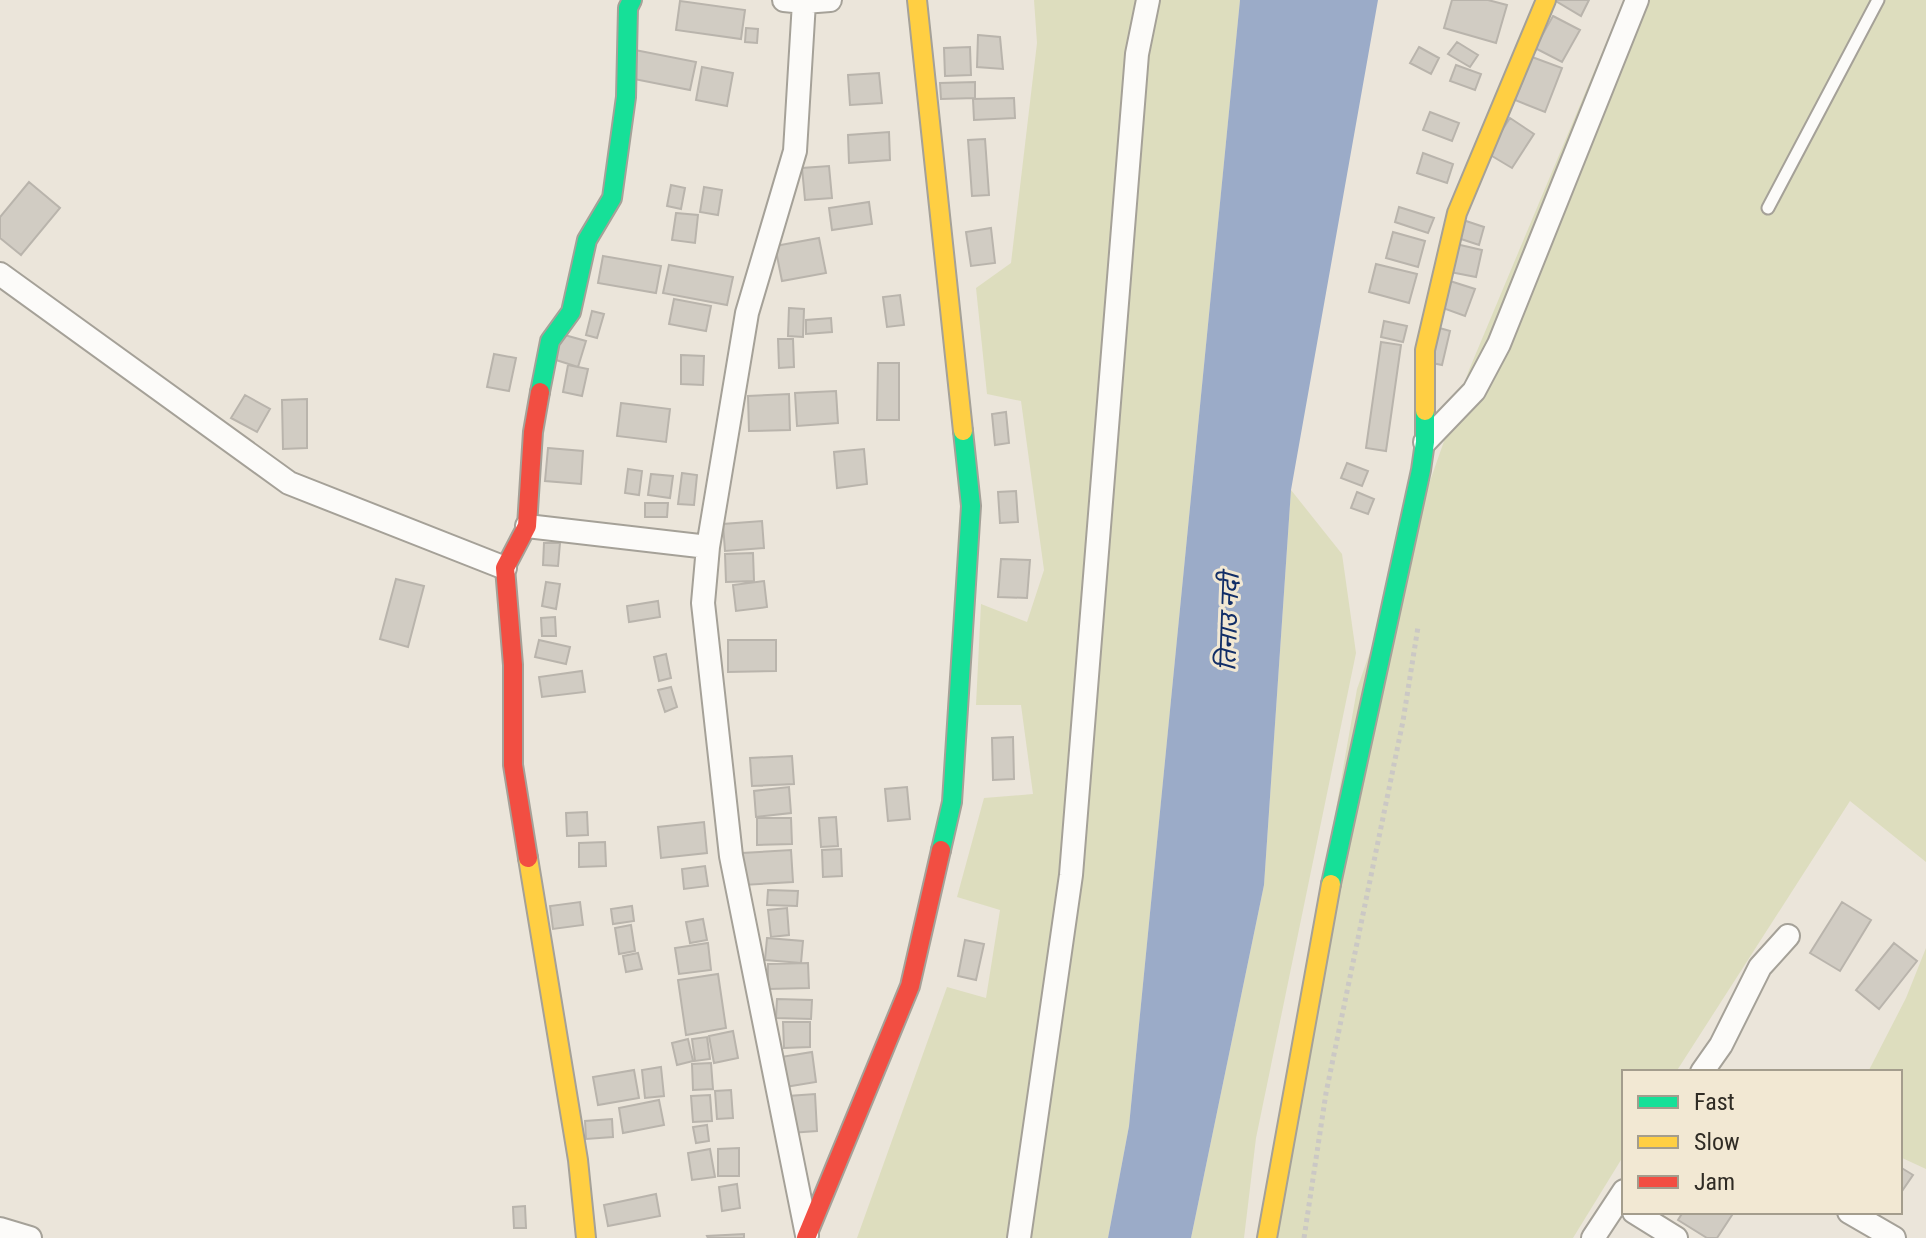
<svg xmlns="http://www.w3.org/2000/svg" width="1926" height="1238" viewBox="0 0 1926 1238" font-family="'Roboto Condensed','Noto Sans Devanagari',sans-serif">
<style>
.green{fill:#ddddbe}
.water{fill:#9babc8}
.building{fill:#d1ccc3;stroke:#b9b4ac;stroke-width:2}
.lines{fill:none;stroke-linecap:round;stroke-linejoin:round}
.lane-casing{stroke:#a5a198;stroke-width:15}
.street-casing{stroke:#a5a198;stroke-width:26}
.fast-casing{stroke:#a5a198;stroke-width:22}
.slow-casing{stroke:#a5a198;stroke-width:22}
.jam-casing{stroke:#a5a198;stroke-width:22}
.path{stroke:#cbc8c5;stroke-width:5;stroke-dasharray:4 4;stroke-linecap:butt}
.lane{stroke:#fcfbf9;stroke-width:11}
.street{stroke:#fcfbf9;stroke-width:22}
.fast{stroke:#16e098;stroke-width:18}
.slow{stroke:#ffcf43;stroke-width:18}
.jam{stroke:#f24e42;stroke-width:18}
.labels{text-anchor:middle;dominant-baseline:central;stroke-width:6;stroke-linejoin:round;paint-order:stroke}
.water-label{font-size:26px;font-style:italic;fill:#122e67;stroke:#f2e8d3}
</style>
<rect width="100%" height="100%" fill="#ebe5da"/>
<!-- green -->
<path class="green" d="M 1034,0 L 1240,0 L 1129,1126 L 1108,1238 L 857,1238 L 947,987 L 986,998 L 1000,910 L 957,897 L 984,798 L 1033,794 L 1021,705 L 976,705 L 981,604 L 1027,622 L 1044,570 L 1021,401 L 987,394 L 976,288 L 1011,263 L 1037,43 Z
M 1624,0 L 1926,0 L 1926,862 L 1850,801 L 1676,1072 L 1624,1072 L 1624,1155 L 1573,1238 L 1261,1238 L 1357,689 L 1469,370 Z
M 1291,490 L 1342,554 L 1356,653 L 1256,1138 L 1244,1238 L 1191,1238 L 1264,885 Z
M 1926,948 L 1926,1169 L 1900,1157 L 1900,1072 L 1868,1072 L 1906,998 Z"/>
<!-- water -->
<path class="water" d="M 1240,0 L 1378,0 L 1291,490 L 1264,885 L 1191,1238 L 1108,1238 L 1129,1126 Z"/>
<!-- building -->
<path class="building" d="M 1452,0 L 1488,0 L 1507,5 L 1496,43 L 1444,28 Z
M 1554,0 L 1589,0 L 1581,16 Z
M 680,1 L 745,10 L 741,39 L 676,30 Z
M 1553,16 L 1580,30 L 1562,62 L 1535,48 Z
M 746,28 L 758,29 L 757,43 L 745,42 Z
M 978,35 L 1000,37 L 1003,69 L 977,67 Z
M 1457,42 L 1478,55 L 1470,67 L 1448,54 Z
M 970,47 L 971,75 L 945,76 L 944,48 Z
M 1419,47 L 1439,58 L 1431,74 L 1410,63 Z
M 635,50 L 696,62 L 690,90 L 629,78 Z
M 1532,57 L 1562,68 L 1545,112 L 1515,100 Z
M 1456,65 L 1481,74 L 1475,90 L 1450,81 Z
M 702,67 L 733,73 L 727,106 L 696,100 Z
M 879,73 L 882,103 L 850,105 L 848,75 Z
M 975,82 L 975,98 L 941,99 L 940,83 Z
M 1014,98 L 1015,118 L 974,120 L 973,99 Z
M 1430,112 L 1459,123 L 1452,141 L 1423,130 Z
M 1510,118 L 1534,134 L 1512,168 L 1487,153 Z
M 889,132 L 890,160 L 849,163 L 848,135 Z
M 985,139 L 989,195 L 972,196 L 968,140 Z
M 1423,153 L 1453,164 L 1447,183 L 1417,173 Z
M 829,166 L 832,198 L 805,200 L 802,168 Z
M 29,182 L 60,208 L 21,255 L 0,238 L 0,217 Z
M 671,185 L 685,188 L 681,209 L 667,206 Z
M 704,187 L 722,190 L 718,215 L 700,212 Z
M 869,202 L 872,224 L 832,230 L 829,208 Z
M 1399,207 L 1434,218 L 1428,233 L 1395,222 Z
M 676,213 L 698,215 L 695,243 L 672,240 Z
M 1460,219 L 1484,227 L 1479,245 L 1455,237 Z
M 991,228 L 995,263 L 971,266 L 966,232 Z
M 1393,232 L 1425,241 L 1418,267 L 1386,258 Z
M 819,238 L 826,273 L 782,281 L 775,246 Z
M 1456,244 L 1482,250 L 1476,277 L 1450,272 Z
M 603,256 L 661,266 L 656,293 L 598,283 Z
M 1376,264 L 1417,274 L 1409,303 L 1369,292 Z
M 669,265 L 733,277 L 727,305 L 663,293 Z
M 1450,281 L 1475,289 L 1465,316 L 1440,307 Z
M 900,295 L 904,325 L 887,327 L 883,297 Z
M 674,299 L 711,306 L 706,331 L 669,324 Z
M 789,308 L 804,309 L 803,337 L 788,336 Z
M 592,311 L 604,314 L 597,338 L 586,335 Z
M 831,318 L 832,332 L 806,334 L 806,320 Z
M 1384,321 L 1407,326 L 1403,342 L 1381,337 Z
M 1436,327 L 1450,331 L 1442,365 L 1427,362 Z
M 561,334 L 586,341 L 578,367 L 553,359 Z
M 778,339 L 793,339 L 794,367 L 779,368 Z
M 1381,342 L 1401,345 L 1386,451 L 1366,448 Z
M 494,354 L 516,358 L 509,391 L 487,387 Z
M 681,355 L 704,356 L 703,385 L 681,384 Z
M 878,363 L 899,363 L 899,420 L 877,420 Z
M 568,365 L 588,369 L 582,396 L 563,392 Z
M 836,391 L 838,423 L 797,426 L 795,393 Z
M 789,394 L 790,430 L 749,431 L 748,396 Z
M 245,395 L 270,409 L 257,432 L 231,418 Z
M 307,399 L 307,448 L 283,449 L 282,400 Z
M 621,403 L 670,409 L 666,442 L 617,436 Z
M 1006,412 L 1009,443 L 995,445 L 992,414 Z
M 548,448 L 583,451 L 581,484 L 545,481 Z
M 864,449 L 867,484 L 837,488 L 834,452 Z
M 1347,463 L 1368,471 L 1362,486 L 1341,478 Z
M 628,469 L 642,471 L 639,495 L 625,493 Z
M 682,473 L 697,475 L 694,505 L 678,504 Z
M 651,474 L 673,476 L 670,498 L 648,495 Z
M 1016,491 L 1018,522 L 1000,523 L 998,492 Z
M 1357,492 L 1374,499 L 1368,514 L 1351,508 Z
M 645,503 L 668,503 L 667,517 L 645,517 Z
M 762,521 L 764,548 L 725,551 L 723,524 Z
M 544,543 L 560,543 L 558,566 L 543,565 Z
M 753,553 L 754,581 L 726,582 L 725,554 Z
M 1001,559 L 1030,560 L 1027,598 L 998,597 Z
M 396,579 L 424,586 L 408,647 L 380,639 Z
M 764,581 L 767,607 L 736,611 L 733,585 Z
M 546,582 L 560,584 L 556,609 L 542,606 Z
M 658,601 L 660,617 L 629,622 L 627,606 Z
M 555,617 L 556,636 L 542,636 L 541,618 Z
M 539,640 L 570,647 L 566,664 L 535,657 Z
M 728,640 L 776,640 L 776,671 L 728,672 Z
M 666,654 L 671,678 L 659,681 L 654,657 Z
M 582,671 L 585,692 L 542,697 L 539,677 Z
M 671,687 L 677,707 L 665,712 L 658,690 Z
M 1013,737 L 1014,779 L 993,780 L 992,738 Z
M 792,756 L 794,784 L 752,786 L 750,758 Z
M 789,787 L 791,813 L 756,817 L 754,791 Z
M 907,787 L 910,819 L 888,821 L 885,789 Z
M 587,812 L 588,835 L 567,836 L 566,813 Z
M 836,817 L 838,846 L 821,847 L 819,818 Z
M 757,818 L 791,818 L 792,844 L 757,845 Z
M 704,822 L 707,853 L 661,858 L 658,827 Z
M 605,842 L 606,866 L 579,867 L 579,843 Z
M 841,849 L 842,876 L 823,877 L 822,850 Z
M 791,850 L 793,882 L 743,885 L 742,853 Z
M 705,866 L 708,886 L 684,889 L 682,869 Z
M 768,890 L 798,891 L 797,906 L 767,905 Z
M 580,902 L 583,925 L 553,929 L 550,906 Z
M 1842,902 L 1871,920 L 1840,971 L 1810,953 Z
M 632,906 L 634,921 L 613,924 L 611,909 Z
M 787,908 L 789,935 L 771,937 L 768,910 Z
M 703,919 L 707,940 L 690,943 L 686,922 Z
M 631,925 L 635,951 L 619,954 L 615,928 Z
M 767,938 L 803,941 L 801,963 L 765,960 Z
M 965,940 L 984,944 L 976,980 L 958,976 Z
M 708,943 L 711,970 L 679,974 L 675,948 Z
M 1894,943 L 1917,961 L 1879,1009 L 1856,990 Z
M 638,953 L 642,969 L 626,972 L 623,956 Z
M 808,963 L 809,988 L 768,989 L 768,964 Z
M 718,974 L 726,1028 L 686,1035 L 678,980 Z
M 777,999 L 812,1000 L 811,1019 L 776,1018 Z
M 783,1022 L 810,1022 L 810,1047 L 784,1048 Z
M 733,1031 L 738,1058 L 714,1063 L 709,1036 Z
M 707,1037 L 710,1059 L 695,1061 L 692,1039 Z
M 688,1039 L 693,1061 L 677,1065 L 672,1043 Z
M 812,1052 L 816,1082 L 785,1087 L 781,1057 Z
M 711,1063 L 713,1089 L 693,1090 L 692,1064 Z
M 661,1067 L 664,1096 L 645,1098 L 642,1070 Z
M 634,1070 L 639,1098 L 598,1105 L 593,1077 Z
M 731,1090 L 733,1118 L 717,1119 L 715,1091 Z
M 815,1094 L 817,1131 L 790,1133 L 788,1096 Z
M 710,1095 L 712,1121 L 693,1122 L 691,1096 Z
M 659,1100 L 664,1125 L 623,1133 L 619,1108 Z
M 612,1119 L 613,1137 L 586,1139 L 585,1121 Z
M 707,1125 L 709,1141 L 696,1143 L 693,1127 Z
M 739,1148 L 739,1176 L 718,1176 L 718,1149 Z
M 710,1149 L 715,1177 L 692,1180 L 688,1153 Z
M 1900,1167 L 1913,1175 L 1900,1194 Z
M 737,1184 L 740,1208 L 722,1211 L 719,1187 Z
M 656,1194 L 660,1216 L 608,1226 L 604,1205 Z
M 525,1206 L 526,1228 L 514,1228 L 513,1207 Z
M 1683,1212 L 1734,1212 L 1717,1238 L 1707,1238 L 1678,1220 Z
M 744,1234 L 744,1238 L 708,1238 L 707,1236 Z"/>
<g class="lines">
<!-- lane casing -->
<g class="lane-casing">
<path id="lane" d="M 1768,208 L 1878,0"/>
</g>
<!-- street casing -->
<g class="street-casing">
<path id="street" d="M 784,0 L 804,2 L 830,0
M 804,2 L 795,151 L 747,313 L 708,547 L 703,603 L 731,856 L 807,1235
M 0,274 L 289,483 L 505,568
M 1425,442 L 1474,391 L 1499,344 L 1637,0
M 527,526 L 708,547
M 1702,1072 L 1721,1045 L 1760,967 L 1788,936
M 1634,1212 L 1676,1238
M 1849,1212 L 1894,1238
M 0,1229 L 30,1238
M 1019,1238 L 1071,875 L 1137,54 L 1148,0
M 1593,1238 L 1624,1191"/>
</g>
<!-- fast casing -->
<g class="fast-casing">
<path id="fast" d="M 540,392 L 550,341 L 571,312 L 587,240 L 612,198 L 626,97 L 628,8 L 632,0
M 941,850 L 952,802 L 971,506 L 963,431
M 1331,884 L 1421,470 L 1425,442 L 1425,411"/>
</g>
<!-- slow casing -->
<g class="slow-casing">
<path id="slow" d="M 917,0 L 963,431
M 1425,411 L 1425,350 L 1457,213 L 1546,0
M 528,858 L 578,1160 L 586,1238
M 1267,1238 L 1331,884"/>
</g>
<!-- jam casing -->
<g class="jam-casing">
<path id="jam" d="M 528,858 L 513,765 L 513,665 L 505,568 L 527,526 L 533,432 L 540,392
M 806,1238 L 910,986 L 941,850"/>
</g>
<!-- path -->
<path class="path" d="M 1304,1238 L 1326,1093 L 1403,721 L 1418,627"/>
<!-- lane -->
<use href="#lane" class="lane"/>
<!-- street -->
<use href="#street" class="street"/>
<!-- fast -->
<use href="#fast" class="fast"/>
<!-- slow -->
<use href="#slow" class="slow"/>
<!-- jam -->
<use href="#jam" class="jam"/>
</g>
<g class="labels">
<!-- water labels -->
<g class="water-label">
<text transform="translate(1228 622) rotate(-88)">तिनाउ नदी</text>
</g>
</g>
<!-- legend -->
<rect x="1622" y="1070" width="280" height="144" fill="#f2e8d3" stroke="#a49d8d" stroke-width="2"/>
<rect x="1638" y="1096" width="40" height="12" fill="#16e098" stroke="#a49d8d" stroke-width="2"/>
<text x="1694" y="1110" font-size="24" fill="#302c25">Fast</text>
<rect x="1638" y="1136" width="40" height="12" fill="#ffcf43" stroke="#a49d8d" stroke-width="2"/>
<text x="1694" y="1150" font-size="24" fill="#302c25">Slow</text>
<rect x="1638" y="1176" width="40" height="12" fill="#f24e42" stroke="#a49d8d" stroke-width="2"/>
<text x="1694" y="1190" font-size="24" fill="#302c25">Jam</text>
</svg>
